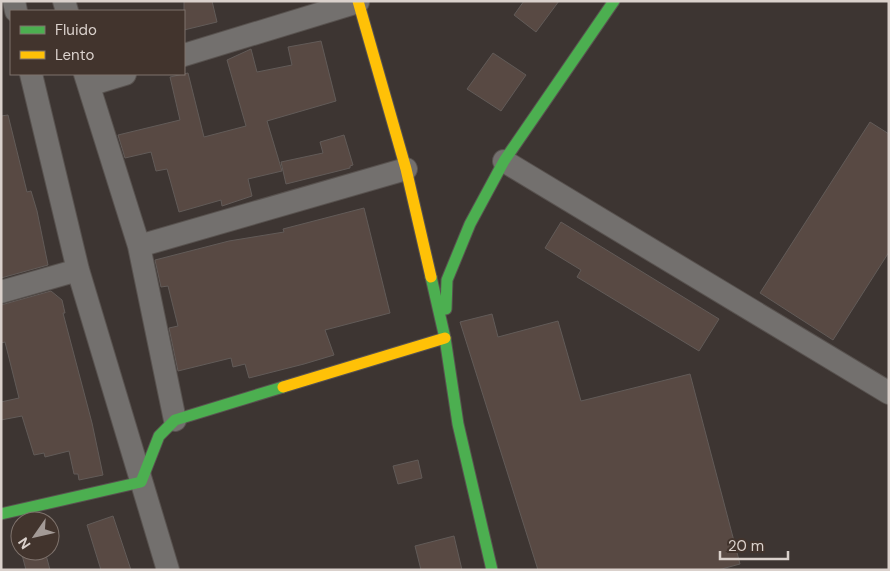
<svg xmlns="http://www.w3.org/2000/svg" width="890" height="571" viewBox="0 0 890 571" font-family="'DM Sans',sans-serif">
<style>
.building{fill:#584943;stroke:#625b58}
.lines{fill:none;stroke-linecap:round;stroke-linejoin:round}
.street-casing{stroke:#58524f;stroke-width:24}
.fast-casing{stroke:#58524f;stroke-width:13}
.slow-casing{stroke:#58524f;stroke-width:13}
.street{stroke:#73706e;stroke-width:22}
.fast{stroke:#4caf50;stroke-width:11}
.slow{stroke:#ffc107;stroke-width:11}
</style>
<rect width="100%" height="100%" fill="#3d3532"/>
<!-- building -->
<path class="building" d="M 184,1 L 212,1 L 217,22 L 184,30 Z
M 524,1 L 559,1 L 536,32 L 514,15 Z
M 321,41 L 336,101 L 267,121 L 282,171 L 248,179 L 252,196 L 222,206 L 221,200 L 179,212 L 167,169 L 156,171 L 151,152 L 125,158 L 118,135 L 180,120 L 170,77 L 188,73 L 204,137 L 246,126 L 227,60 L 251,49 L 257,72 L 292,65 L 288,47 Z
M 493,53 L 526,75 L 501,111 L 467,89 Z
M 8,115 L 27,192 L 31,191 L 37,211 L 48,265 L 1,278 L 1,116 Z
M 870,122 L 889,134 L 889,252 L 833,340 L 760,293 Z
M 344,135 L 353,165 L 350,166 L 350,168 L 286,184 L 281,162 L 323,153 L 320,142 Z
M 364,208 L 390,313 L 325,330 L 334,355 L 304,364 L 249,378 L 245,364 L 233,367 L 231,358 L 178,371 L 169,328 L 178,326 L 168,286 L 161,287 L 155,260 L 229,241 L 284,232 L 283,229 Z
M 561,222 L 719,319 L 699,351 L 577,277 L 581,270 L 545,248 Z
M 51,291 L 62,300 L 65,313 L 63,313 L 92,423 L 103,475 L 79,480 L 78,474 L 74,474 L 69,451 L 45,457 L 44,453 L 34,455 L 22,416 L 1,420 L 1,402 L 19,398 L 5,342 L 1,343 L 1,305 Z
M 492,314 L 498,337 L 558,321 L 581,401 L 690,374 L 740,564 L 718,570 L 538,570 L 460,322 Z
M 418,460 L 422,478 L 398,484 L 393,466 Z
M 113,516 L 131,570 L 101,570 L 87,525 Z
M 454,536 L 462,570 L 421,570 L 415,546 Z
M 21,551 L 45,551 L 50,570 L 26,570 Z"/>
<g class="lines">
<!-- street casing -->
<g class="street-casing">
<path id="street" d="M 14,1 L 16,11
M 64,1 L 67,11
M 184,55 L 358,2
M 31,74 L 78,270 L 168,570
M 85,74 L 139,246 L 175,420
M 89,85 L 125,74
M 504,161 L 889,393
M 139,246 L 406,169
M 1,292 L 78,270"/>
</g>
<!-- fast casing -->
<g class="fast-casing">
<path id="fast" d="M 431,277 L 445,338 L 458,424 L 492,570
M 446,309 L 447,280 L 470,224 L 504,161 L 614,1
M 1,514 L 141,482 L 159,436 L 175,420 L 283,387"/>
</g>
<!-- slow casing -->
<g class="slow-casing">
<path id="slow" d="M 358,1 L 406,169 L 431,277
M 283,387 L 445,338"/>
</g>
<!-- street -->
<use href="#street" class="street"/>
<!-- fast -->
<use href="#fast" class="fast"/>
<!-- slow -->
<use href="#slow" class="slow"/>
</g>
<!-- border -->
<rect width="890" height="571" fill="none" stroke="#dad1cc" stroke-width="5"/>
<!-- legend -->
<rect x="10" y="10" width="175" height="65" fill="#42342d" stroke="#7f736d"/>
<rect x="20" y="26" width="25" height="8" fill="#4caf50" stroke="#7f736d"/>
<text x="55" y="35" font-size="15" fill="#dad1cc">Fluido</text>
<rect x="20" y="51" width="25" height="8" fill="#ffc107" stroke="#7f736d"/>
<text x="55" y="60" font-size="15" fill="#dad1cc">Lento</text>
<!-- north arrow -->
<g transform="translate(35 536) rotate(236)"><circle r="24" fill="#42342d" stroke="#7f736d"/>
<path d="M0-4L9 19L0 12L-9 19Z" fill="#a39a96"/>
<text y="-8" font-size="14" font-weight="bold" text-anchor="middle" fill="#dad1cc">N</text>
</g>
<!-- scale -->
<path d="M720 551v8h68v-8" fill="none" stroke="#dad1cc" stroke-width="2.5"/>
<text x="728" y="551" font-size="15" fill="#dad1cc" stroke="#42342d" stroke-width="4" paint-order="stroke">20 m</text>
</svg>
